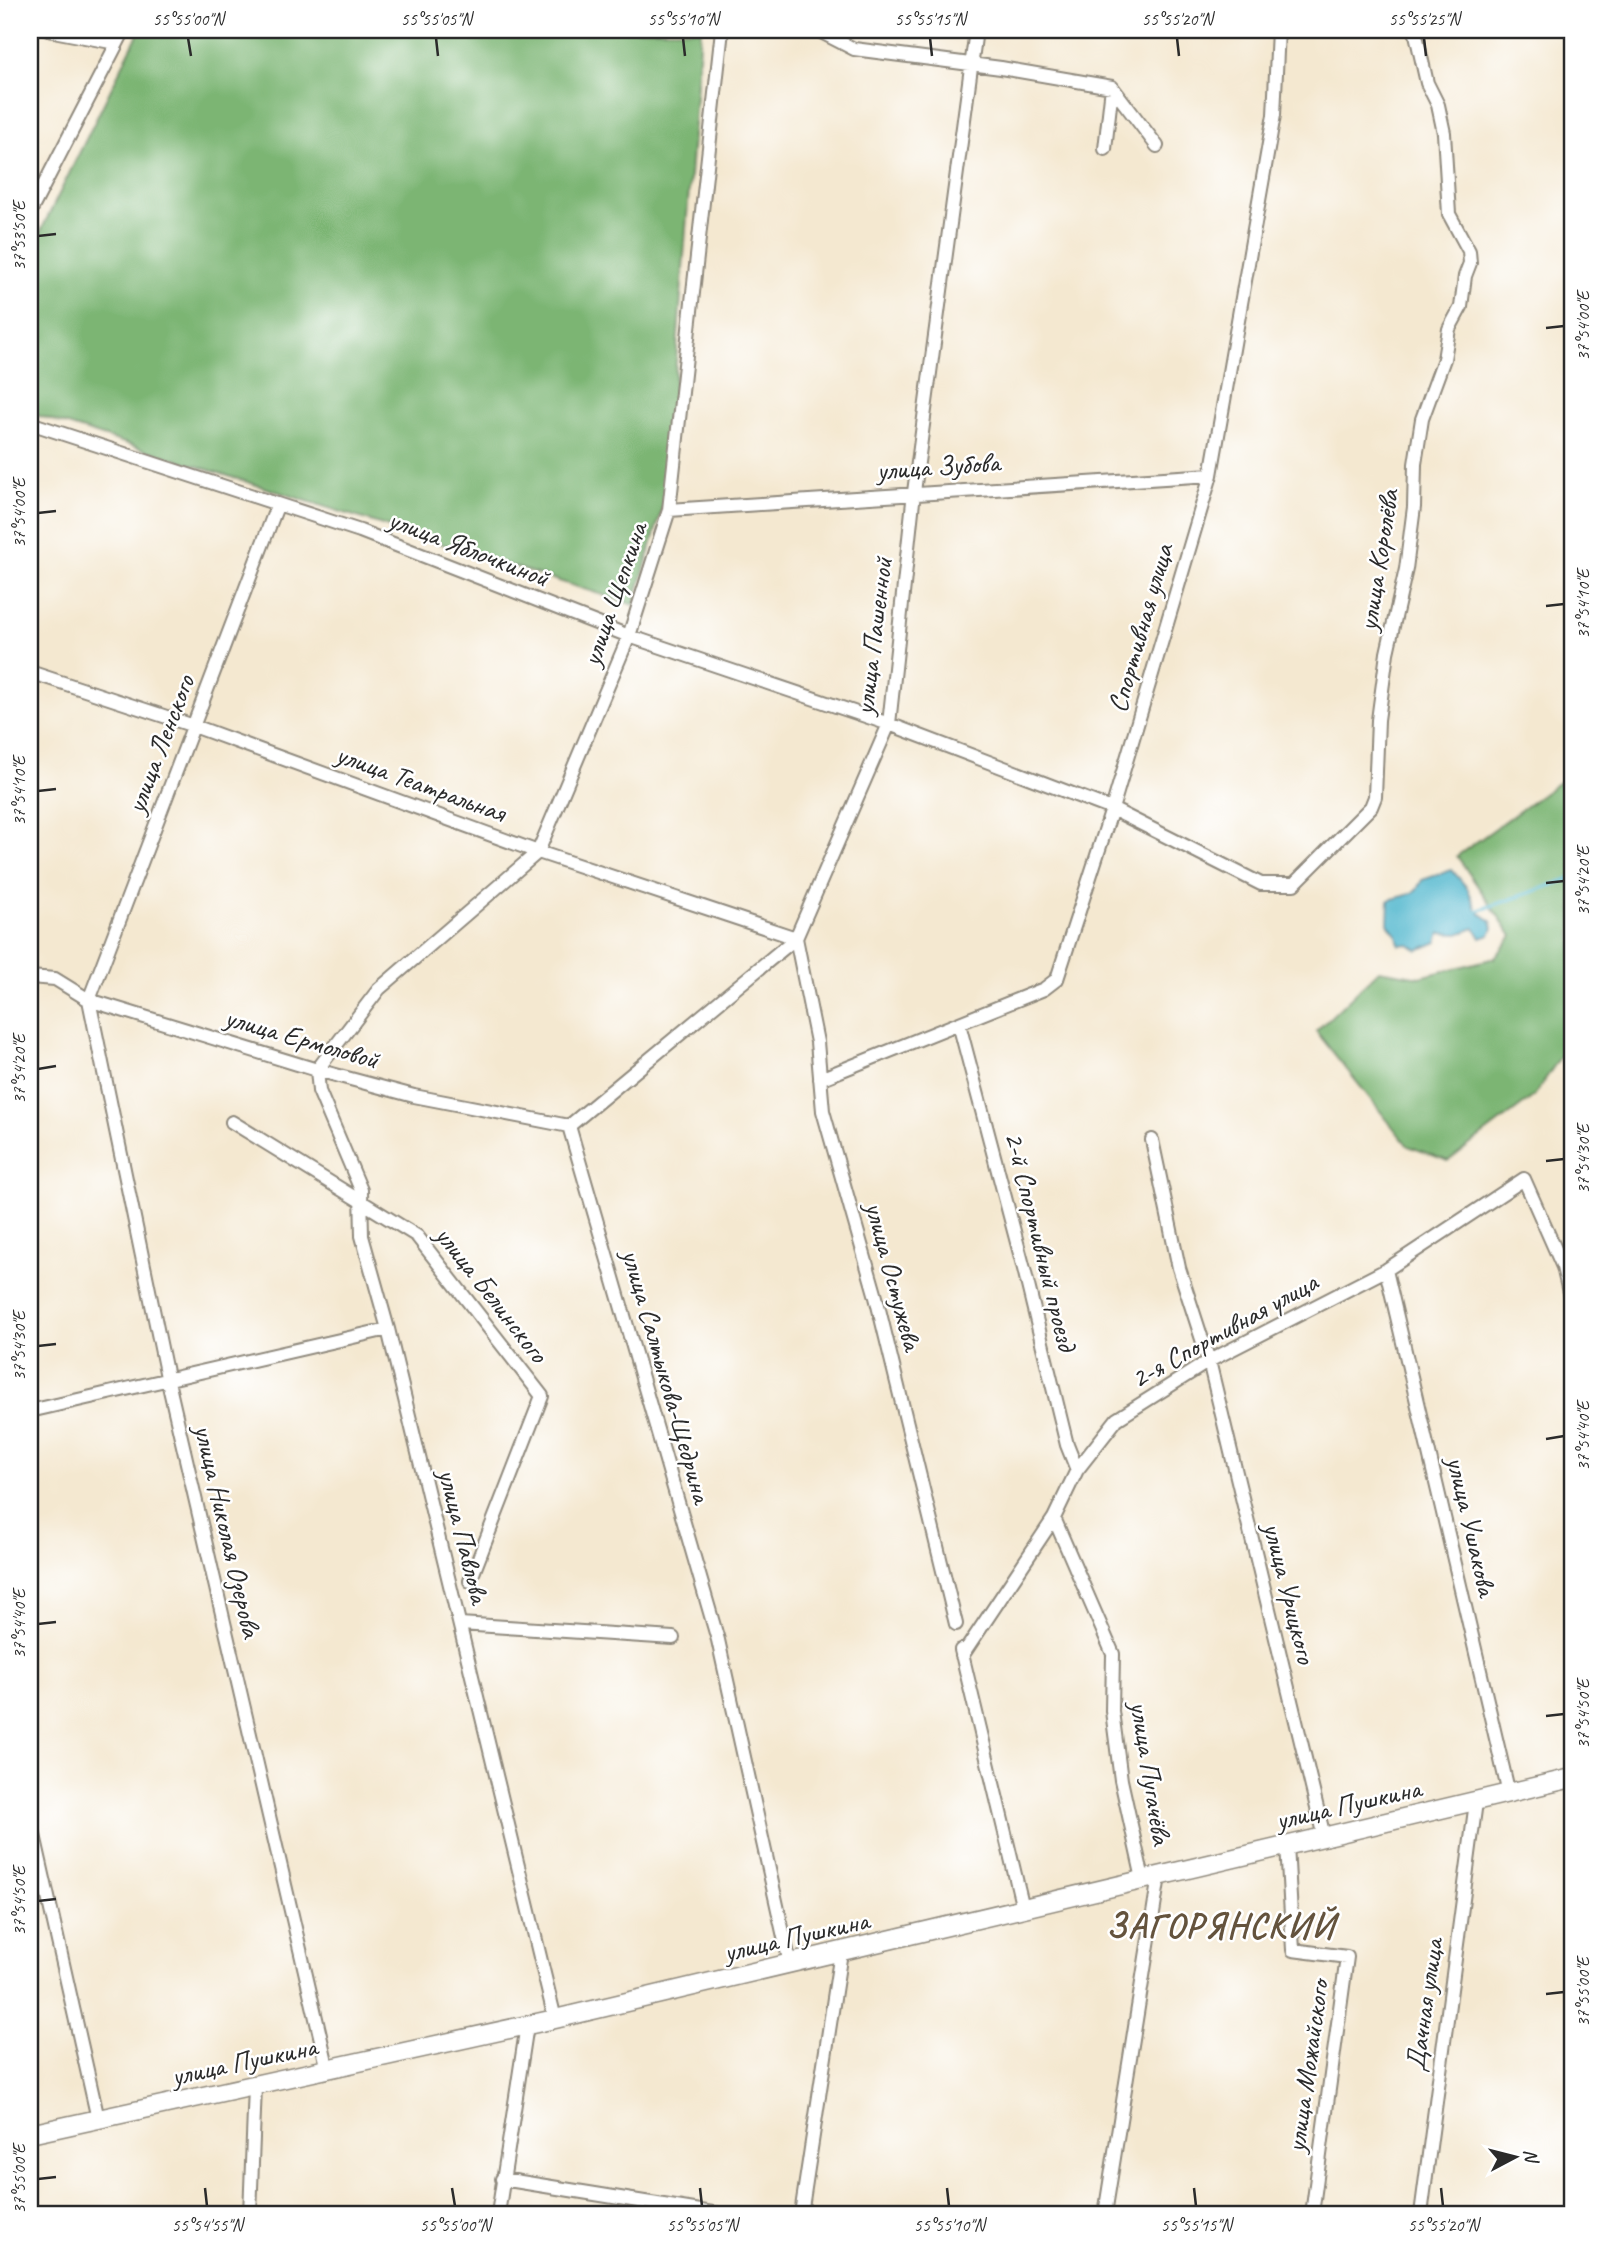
<svg xmlns="http://www.w3.org/2000/svg" width="1602" height="2244" viewBox="0 0 1602 2244" font-family="Caveat,sans-serif">
<style>
.forest{fill:#7bb573;stroke:#53704f;stroke-width:2}
.water{fill:#4eb5cc;stroke:#3c707c;stroke-width:2}
.lines{fill:none;stroke-linecap:round;stroke-linejoin:round}
.stream{stroke:#4eb5cc;stroke-width:3.5}
.street-casing{stroke:#908a7e;stroke-width:16}
.secondary-casing{stroke:#908a7e;stroke-width:21}
.street{stroke:#fff;stroke-width:12}
.secondary{stroke:#fff;stroke-width:18}
.ticks{fill:none;stroke:#2b2b2b;stroke-width:2.5}
.labels{text-anchor:middle;dominant-baseline:central;stroke-width:5;stroke-linejoin:round;paint-order:stroke}
.street-label{font-size:28px;fill:#2b2b2b;stroke:#fff}
.district-label{font-size:35px;font-weight:bold;letter-spacing:2px;fill:#64533d;stroke:#fff}
.neatline{fill:none;stroke:#2b2b2b;stroke-width:2.5}
.ticks-label{font-size:18px;text-anchor:middle;fill:#2b2b2b}
</style>
<rect width="100%" height="100%" fill="#fff"/>
<filter id="ink" filterUnits="userSpaceOnUse"><feTurbulence type="fractalNoise" baseFrequency=".0143" numOctaves="2"/><feDisplacementMap in="SourceGraphic" scale="14" xChannelSelector="R" yChannelSelector="G"/><feConvolveMatrix kernelMatrix="1 2 1 2 8 2 1 2 1" color-interpolation-filters="sRGB"/></filter>
<filter id="wash" filterUnits="userSpaceOnUse"><feTurbulence type="fractalNoise" baseFrequency=".00686" numOctaves="4" result="noise"/><feDisplacementMap in="SourceGraphic" scale="28" xChannelSelector="R" yChannelSelector="G"/><feGaussianBlur stdDeviation="1.57" result="paint"/><feColorMatrix in="noise" values="0 0 0 0 0 0 0 0 0 0 0 0 0 0 0 0 0 1.4 0 .05"/><feComposite in="paint" operator="in"/></filter>
<g filter="url(#wash)">
<rect width="100%" height="100%" fill="#f4e8d0"/>
<!-- forest -->
<path class="forest" d="M 140,30 L 701,30 L 666,495 L 634,605 L 30,413 L 30,253 Z
M 1572,773 L 1572,1039 L 1534,1096 L 1448,1161 L 1408,1146 L 1316,1031 L 1379,970 L 1420,977 L 1495,958 L 1512,936 L 1457,856 Z"/>
<!-- water -->
<path class="water" d="M 1452,870 L 1468,889 L 1477,911 L 1491,921 L 1493,928 L 1490,935 L 1481,938 L 1475,928 L 1458,934 L 1440,933 L 1437,942 L 1418,950 L 1409,944 L 1399,945 L 1397,935 L 1388,924 L 1389,900 C 1404,895 1415,897 1422,880 Z"/>
<g class="lines">
<!-- stream -->
<path class="stream" d="M 1477,911 L 1572,878"/>
</g>
</g>
<g filter="url(#ink)">
<g class="lines">
<!-- street casing -->
<g class="street-casing">
<path id="street" d="M 48,30 L 116,43
M 817,30 L 854,49 L 1001,68 L 1112,87 L 1105,149
M 1112,87 L 1157,146
M 30,212 L 124,30
M 30,423 L 360,531 L 629,636 L 889,724 L 1112,809 L 1261,884 L 1294,884 L 1371,807 L 1375,797 L 1378,720 L 1387,653 L 1406,569 L 1414,507 L 1415,464 L 1422,419 L 1444,359 L 1449,329 L 1461,307 L 1465,276 L 1470,263 L 1469,251 L 1449,214 L 1444,133 L 1438,105 L 1427,83 L 1415,30
M 277,506 L 89,1000 L 167,1377 L 328,2070
M 669,510 L 1211,475
M 30,672 L 194,726 L 538,852 L 796,938 L 817,1042 L 823,1111 L 876,1297 L 956,1624
M 30,977 L 55,979 L 89,1000 L 317,1070 L 414,1096 L 569,1126
M 959,1024 L 1024,1269 L 1067,1445 L 1077,1470
M 317,1070 L 379,989 L 538,852 L 629,636 L 669,510 L 722,30
M 317,1070 L 319,1091 L 361,1190 L 362,1236 L 388,1329 L 555,2019
M 820,1079 L 1044,989 L 1057,979 L 1112,809 L 1211,475 L 1274,115 L 1278,30
M 232,1122 L 417,1236 L 542,1396 L 470,1581
M 569,1126 L 796,938 L 889,724 L 914,492 L 976,30
M 569,1126 L 718,1640 L 790,1964
M 1152,1140 L 1179,1268 L 1209,1361 L 1324,1837
M 1386,1270 L 1509,1794
M 30,1411 L 388,1329
M 1054,1518 L 1113,1654 L 1112,1711 L 1121,1780 L 1143,1879
M 460,1624 L 673,1638
M 961,1650 L 1023,1908
M 962,1656 L 1054,1518 L 1077,1470 L 1117,1419 L 1209,1361 L 1386,1270 L 1524,1179 L 1563,1267 L 1572,1305
M 30,1817 L 98,2119
M 1287,1845 L 1293,1950 L 1347,1957 L 1312,2214
M 502,2179 L 719,2214
M 250,2214 L 255,2086
M 498,2214 L 527,2025
M 801,2214 L 841,1952
M 1105,2214 L 1159,1876
M 1421,2214 L 1476,1802"/>
</g>
<!-- secondary casing -->
<g class="secondary-casing">
<path id="secondary" d="M 30,2134 L 555,2019 L 1572,1778"/>
</g>
<!-- street -->
<use href="#street" class="street"/>
<!-- secondary -->
<use href="#secondary" class="secondary"/>
</g>
</g>
<!-- ticks -->
<path class="ticks" d="M 188,38 L 191,56M 436,38 L 438,56M 683,38 L 685,56M 930,38 L 932,56M 1177,38 L 1179,56M 1424,38 L 1426,56M 38,236 L 56,234M 1546,328 L 1564,326M 38,513 L 56,511M 1546,606 L 1564,604M 38,791 L 56,789M 1546,883 L 1564,881M 38,1069 L 56,1066M 1546,1161 L 1564,1159M 38,1346 L 56,1344M 1546,1439 L 1564,1436M 38,1624 L 56,1622M 1546,1716 L 1564,1714M 38,1901 L 56,1899M 1546,1994 L 1564,1992M 38,2179 L 56,2177M 205,2188 L 207,2206M 452,2188 L 455,2206M 700,2188 L 702,2206M 947,2188 L 949,2206M 1194,2188 L 1196,2206M 1441,2188 L 1443,2206"/>
<g class="labels">
<!-- street labels -->
<g class="street-label">
<text transform="translate(938 466) rotate(-4)">улица Зубова</text>
<text transform="translate(469 548) rotate(21)">улица Яблочкиной</text>
<text transform="translate(1378 560) rotate(-81)">улица Королёва</text>
<text transform="translate(614 594) rotate(-71)">улица Щепкина</text>
<text transform="translate(1140 628) rotate(-74)">Спортивная улица</text>
<text transform="translate(873 636) rotate(-83)">улица Пашенной</text>
<text transform="translate(160 744) rotate(-69)">улица Ленского</text>
<text transform="translate(421 783) rotate(20)">улица Театральная</text>
<text transform="translate(302 1038) rotate(16)">улица Ермоловой</text>
<text transform="translate(1041 1241) rotate(76)">2-й Спортивный проезд</text>
<text transform="translate(894 1276) rotate(75)">улица Остужева</text>
<text transform="translate(492 1294) rotate(52)">улица Белинского</text>
<text transform="translate(1224 1330) rotate(-29)">2-я Спортивная улица</text>
<text transform="translate(667 1376) rotate(74)">улица Салтыкова-Щедрина</text>
<text transform="translate(1472 1526) rotate(77)">улица Ушакова</text>
<text transform="translate(228 1531) rotate(77)">улица Николая Озерова</text>
<text transform="translate(464 1536) rotate(76)">улица Павлова</text>
<text transform="translate(1290 1593) rotate(76)">улица Урицкого</text>
<text transform="translate(1151 1773) rotate(81)">улица Пугачёва</text>
<text transform="translate(1348 1804) rotate(-13)">улица Пушкина</text>
<text transform="translate(796 1936) rotate(-13)">улица Пушкина</text>
<text transform="translate(1424 2005) rotate(-82)">Дачная улица</text>
<text transform="translate(244 2061) rotate(-12)">улица Пушкина</text>
<text transform="translate(1307 2066) rotate(-82)">улица Можайского</text>
</g>
<!-- district labels -->
<g class="district-label">
<text x="1221" y="1925">ЗАГОРЯНСКИЙ</text>
</g>
</g>
<!-- margin -->
<rect width="1602" height="2244" fill="none" stroke="#fff" stroke-width="77"/>
<!-- north arrow -->
<g transform="translate(1515 2157) rotate(83)" stroke="#ffffff" stroke-width="5" paint-order="stroke">
<path d="M0-5L12 26L0 18L-12 26Z" fill="#2b2b2b"/>
<text y="-10" font-size="19" font-weight="bold" text-anchor="middle" fill="#2b2b2b">N</text>
</g>
<rect x="38" y="38" width="1526" height="2168" class="neatline"/>
<g class="ticks-label">
<text x="188" y="25">55°55'00"N</text>
<text x="436" y="25">55°55'05"N</text>
<text x="683" y="25">55°55'10"N</text>
<text x="930" y="25">55°55'15"N</text>
<text x="1177" y="25">55°55'20"N</text>
<text x="1424" y="25">55°55'25"N</text>
<text transform="translate(19 236) rotate(-90)" y="6">37°53'50"E</text>
<text transform="translate(1583 326) rotate(-90)" y="6">37°54'00"E</text>
<text transform="translate(19 513) rotate(-90)" y="6">37°54'00"E</text>
<text transform="translate(1583 604) rotate(-90)" y="6">37°54'10"E</text>
<text transform="translate(19 791) rotate(-90)" y="6">37°54'10"E</text>
<text transform="translate(1583 881) rotate(-90)" y="6">37°54'20"E</text>
<text transform="translate(19 1069) rotate(-90)" y="6">37°54'20"E</text>
<text transform="translate(1583 1159) rotate(-90)" y="6">37°54'30"E</text>
<text transform="translate(19 1346) rotate(-90)" y="6">37°54'30"E</text>
<text transform="translate(1583 1436) rotate(-90)" y="6">37°54'40"E</text>
<text transform="translate(19 1624) rotate(-90)" y="6">37°54'40"E</text>
<text transform="translate(1583 1714) rotate(-90)" y="6">37°54'50"E</text>
<text transform="translate(19 1901) rotate(-90)" y="6">37°54'50"E</text>
<text transform="translate(1583 1992) rotate(-90)" y="6">37°55'00"E</text>
<text transform="translate(19 2179) rotate(-90)" y="6">37°55'00"E</text>
<text x="207" y="2231">55°54'55"N</text>
<text x="455" y="2231">55°55'00"N</text>
<text x="702" y="2231">55°55'05"N</text>
<text x="949" y="2231">55°55'10"N</text>
<text x="1196" y="2231">55°55'15"N</text>
<text x="1443" y="2231">55°55'20"N</text>
</g>
</svg>
